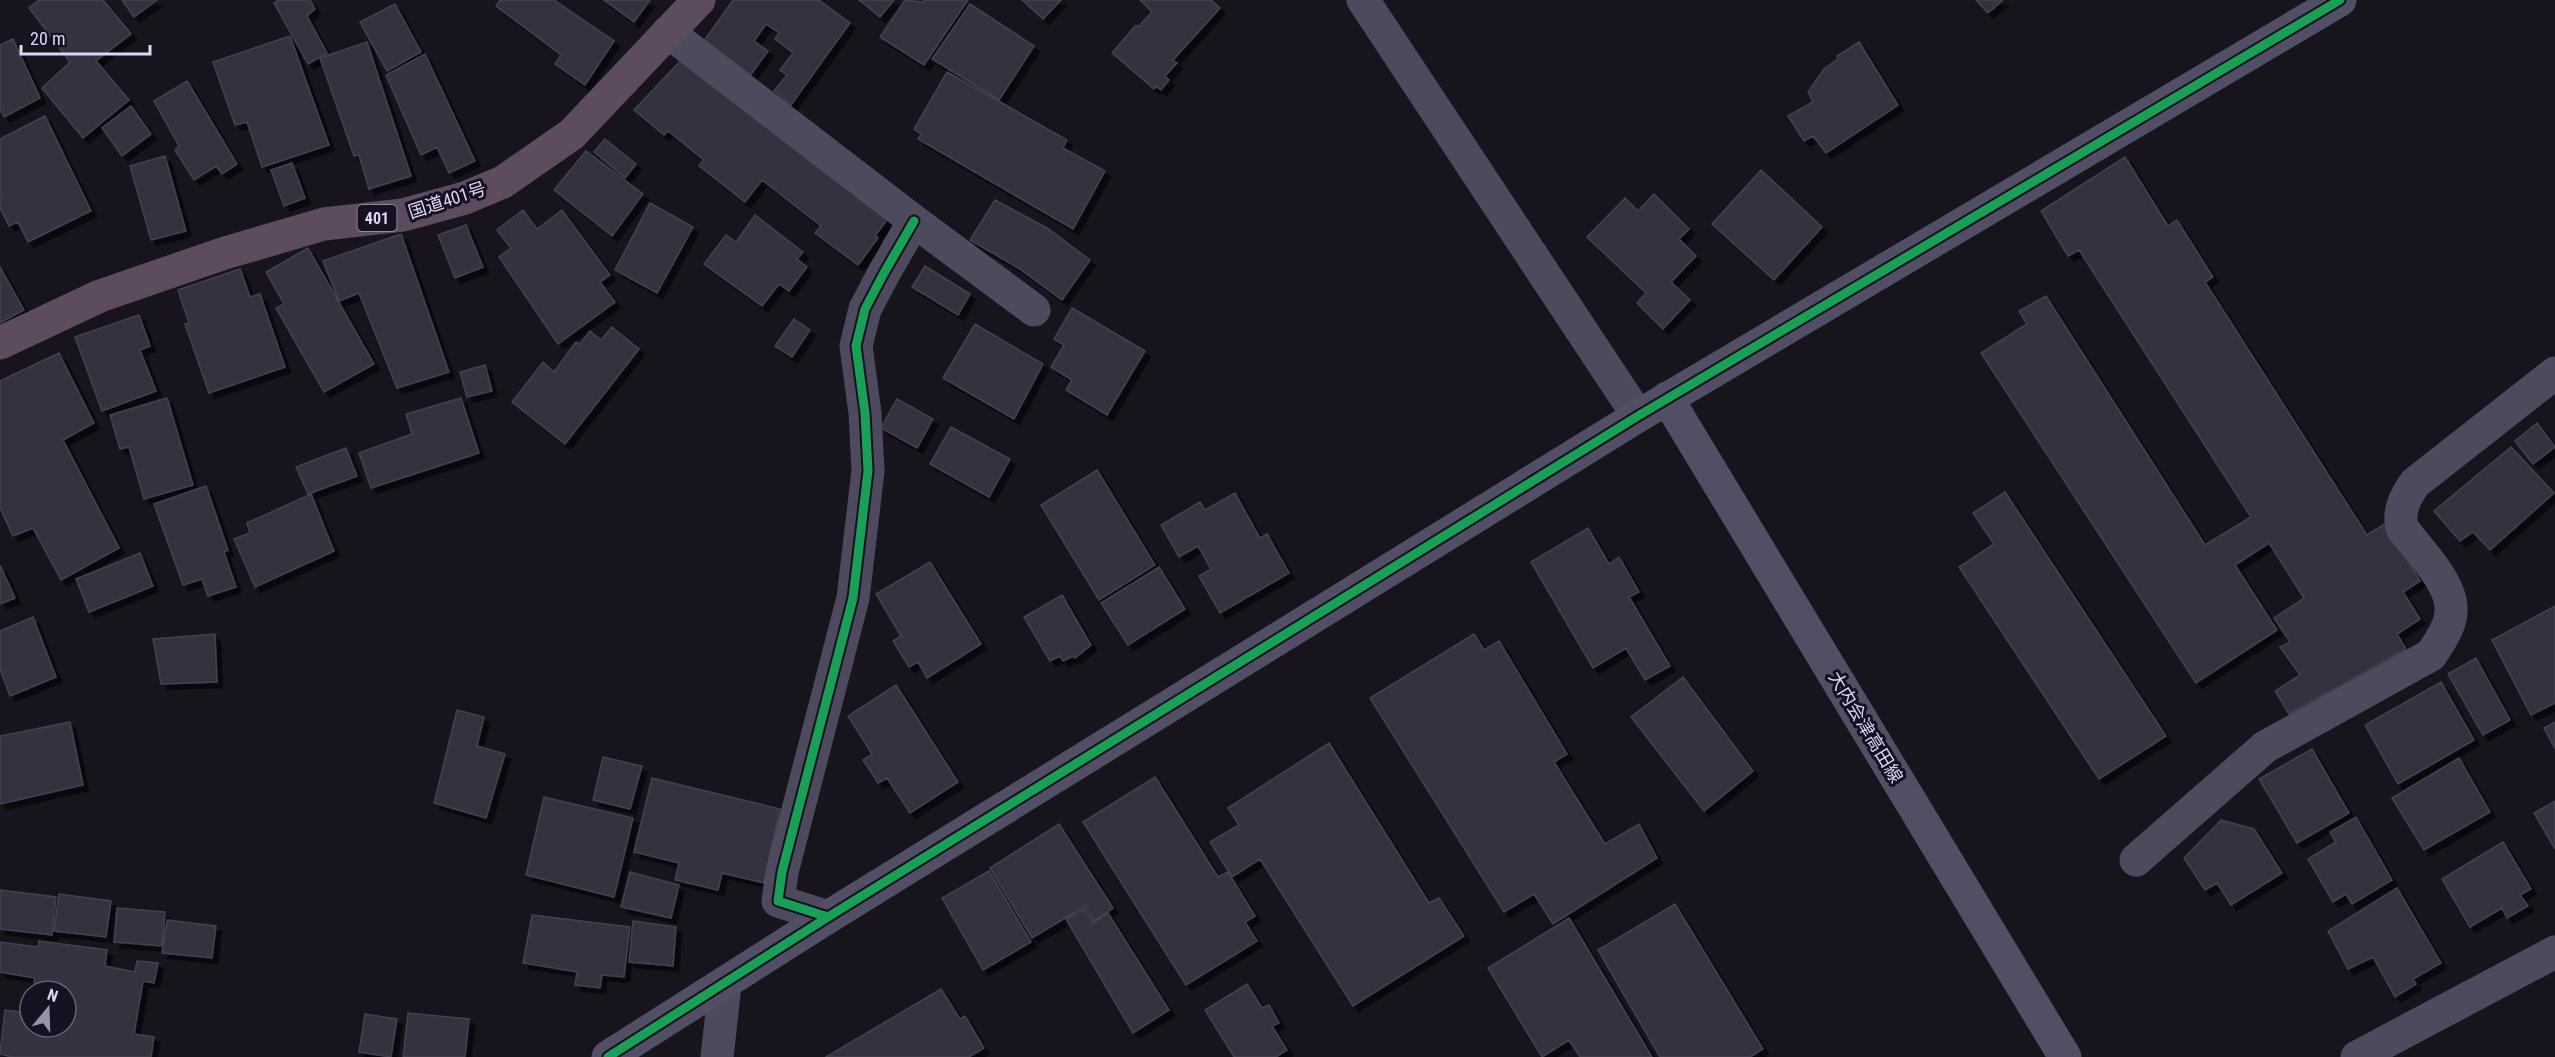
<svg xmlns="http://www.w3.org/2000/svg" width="2555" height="1057" viewBox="0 0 2555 1057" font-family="'Roboto Condensed','Noto Sans JP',sans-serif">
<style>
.building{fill:#363240;stroke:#444050;stroke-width:1.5;filter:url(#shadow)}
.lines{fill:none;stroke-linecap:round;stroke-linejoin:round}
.street{stroke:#4d4a5d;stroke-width:33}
.secondary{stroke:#524e63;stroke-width:33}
.highway{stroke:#5c4c5d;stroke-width:33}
.cycleway-casing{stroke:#151121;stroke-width:13}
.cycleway{stroke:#1a9f57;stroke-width:9}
.labels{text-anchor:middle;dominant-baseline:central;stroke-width:6;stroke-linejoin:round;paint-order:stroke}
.shield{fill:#151121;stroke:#a29bb8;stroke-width:1.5}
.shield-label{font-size:16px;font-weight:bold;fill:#ded6f9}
.street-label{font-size:18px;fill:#ded6f9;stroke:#151121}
</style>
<defs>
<filter id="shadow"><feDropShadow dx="5.5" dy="5.5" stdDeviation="0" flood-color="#0009"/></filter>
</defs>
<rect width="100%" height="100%" fill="#17141e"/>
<!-- building -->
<path class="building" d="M 39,0 L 103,0 L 131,34 L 96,61 L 129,100 L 83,138 L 42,88 L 70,62 L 29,8 Z
M 122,0 L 157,0 L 134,17 Z
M 279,0 L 310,0 L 315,9 L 307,16 L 327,53 L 308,64 L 274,3 Z
M 500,0 L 554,0 L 614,41 L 585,85 L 555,64 L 561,55 L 496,6 Z
M 604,0 L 650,0 L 634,22 Z
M 733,0 L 819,0 L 850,23 L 791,105 L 774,91 L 787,75 L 780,70 L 793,53 L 775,39 L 779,33 L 766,24 L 754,41 L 768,51 L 747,80 L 701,45 Z
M 859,0 L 894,0 L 880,17 Z
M 905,0 L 923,2 L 924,0 L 968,0 L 924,65 L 880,37 Z
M 1022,0 L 1061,0 L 1043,19 Z
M 1140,0 L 1211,0 L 1220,8 L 1173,60 L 1177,63 L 1165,76 L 1169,80 L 1161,90 L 1156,86 L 1154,89 L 1112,53 L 1136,25 L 1138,27 L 1152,12 Z
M 1976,0 L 2003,0 L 1988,13 Z
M 395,4 L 421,52 L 387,71 L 360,22 Z
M 970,4 L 1034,46 L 999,100 L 932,59 Z
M 290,36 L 329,145 L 262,167 L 247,122 L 235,125 L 213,62 Z
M 13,39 L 40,98 L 4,117 L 0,109 L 0,45 Z
M 367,42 L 411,176 L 369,189 L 359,155 L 354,156 L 320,58 Z
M 1859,42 L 1898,105 L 1826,153 L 1813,136 L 1804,141 L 1788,116 L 1813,102 L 1808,92 L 1824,69 L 1838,59 L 1837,56 Z
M 425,54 L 475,161 L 449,173 L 437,147 L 421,155 L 386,75 Z
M 685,56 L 889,217 L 875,236 L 878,238 L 858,265 L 815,233 L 821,226 L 762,180 L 745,202 L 699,166 L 704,160 L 668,131 L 664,135 L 634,110 Z
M 947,72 L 1067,140 L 1063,148 L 1105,171 L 1073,229 L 918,139 L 921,134 L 914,129 Z
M 187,81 L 237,164 L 222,174 L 216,166 L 194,180 L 175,150 L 179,146 L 154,101 Z
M 131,106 L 151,134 L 122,156 L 102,128 Z
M 45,116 L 91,211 L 28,242 L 18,222 L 9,226 L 0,208 L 0,197 L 2,196 L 0,192 L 0,139 Z
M 605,139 L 636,164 L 625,178 L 594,152 Z
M 586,151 L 643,194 L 612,236 L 554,190 Z
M 165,156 L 186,231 L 151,240 L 130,166 Z
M 2125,157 L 2168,226 L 2177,220 L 2213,277 L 2205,282 L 2367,535 L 2386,523 L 2420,581 L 2403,592 L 2420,619 L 2397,634 L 2406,649 L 2289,714 L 2275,691 L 2300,675 L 2280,647 L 2290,642 L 2274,618 L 2304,598 L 2269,543 L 2235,565 L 2277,630 L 2196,683 L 1981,353 L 2027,324 L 2019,311 L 2046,296 L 2205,545 L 2251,517 L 2079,250 L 2068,256 L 2041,211 Z
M 292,163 L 305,198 L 284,206 L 271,170 Z
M 1761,170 L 1822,227 L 1774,280 L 1712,224 Z
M 1654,194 L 1689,229 L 1679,239 L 1696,256 L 1671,282 L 1690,300 L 1663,329 L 1637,303 L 1646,293 L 1587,237 L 1625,198 L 1638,211 Z
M 995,200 L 1047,228 L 1090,260 L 1062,300 L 1020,269 L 970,240 Z
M 650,203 L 693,227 L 657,293 L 615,270 Z
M 523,210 L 537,229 L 562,210 L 610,275 L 600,282 L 615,302 L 558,344 L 499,257 L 511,248 L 497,230 Z
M 755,215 L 803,252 L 797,259 L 807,267 L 789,291 L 779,284 L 762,306 L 704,264 L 726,235 L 736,242 Z
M 466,225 L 483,267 L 455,278 L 438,235 Z
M 401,234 L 449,372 L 397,388 L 359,293 L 339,301 L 323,261 Z
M 308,248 L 374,364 L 324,392 L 276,308 L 284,304 L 266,272 Z
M 925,266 L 970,294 L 958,315 L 912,287 Z
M 0,267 L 24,310 L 0,323 Z
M 240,269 L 250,297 L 260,294 L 285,367 L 209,393 L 185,324 L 189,323 L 178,290 Z
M 1072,308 L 1145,351 L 1107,415 L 1066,390 L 1072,380 L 1051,367 L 1064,345 L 1054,339 Z
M 139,315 L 150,346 L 140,350 L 156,391 L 102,411 L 75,337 Z
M 794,319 L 810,330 L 792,357 L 775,346 Z
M 975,324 L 1043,364 L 1014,419 L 943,378 Z
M 612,327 L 639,349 L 565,444 L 512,402 L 543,362 L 554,372 L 576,342 L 580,344 L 590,331 L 601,340 Z
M 59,353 L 94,423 L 63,440 L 119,548 L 61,580 L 33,528 L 13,536 L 0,508 L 0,381 Z
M 485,365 L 492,391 L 467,397 L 460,372 Z
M 167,398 L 193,485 L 144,499 L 129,447 L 120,449 L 110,415 Z
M 461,398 L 479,453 L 371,488 L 359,453 L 412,434 L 406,414 Z
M 897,399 L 933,419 L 917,448 L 881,428 Z
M 2537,423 L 2555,447 L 2533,464 L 2515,441 Z
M 951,427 L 1010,459 L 989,497 L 930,464 Z
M 2511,447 L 2554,493 L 2490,550 L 2473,532 L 2460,541 L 2434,511 Z
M 346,448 L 357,476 L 308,494 L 296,467 Z
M 1097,470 L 1155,565 L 1099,600 L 1041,505 Z
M 206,486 L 228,550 L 224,552 L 236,587 L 208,596 L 202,579 L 183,585 L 154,504 Z
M 2005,492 L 2166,736 L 2099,779 L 1959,567 L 1994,544 L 1973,513 Z
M 1235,493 L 1260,538 L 1267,534 L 1289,573 L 1220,613 L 1199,576 L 1211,569 L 1198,546 L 1179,557 L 1161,525 L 1200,502 L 1205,510 Z
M 311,494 L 334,551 L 255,587 L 234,539 L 250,533 L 247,523 Z
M 1588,528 L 1609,564 L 1619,557 L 1639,592 L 1629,597 L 1670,666 L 1645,680 L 1626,648 L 1593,668 L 1531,562 Z
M 140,553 L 153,586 L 89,612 L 76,579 Z
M 930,562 L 981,644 L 927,678 L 918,662 L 909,667 L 893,641 L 901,636 L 876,594 Z
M 0,565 L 15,598 L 0,604 Z
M 1159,567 L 1185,609 L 1128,645 L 1101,603 Z
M 1062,595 L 1091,645 L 1075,658 L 1073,656 L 1063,661 L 1060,656 L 1050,661 L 1024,617 Z
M 2555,606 L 2555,703 L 2531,715 L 2492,640 Z
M 33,617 L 56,677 L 10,696 L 0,669 L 0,631 Z
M 215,634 L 217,682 L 161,684 L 153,639 Z
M 1474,634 L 1484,650 L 1499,641 L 1567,754 L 1554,762 L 1605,844 L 1639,824 L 1657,858 L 1553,924 L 1534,894 L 1504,912 L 1370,698 Z
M 2476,658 L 2510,720 L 2483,735 L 2448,674 Z
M 1683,677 L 1753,771 L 1704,811 L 1631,717 Z
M 2441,682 L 2474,740 L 2398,784 L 2365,725 Z
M 896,685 L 958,782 L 910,813 L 887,778 L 878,783 L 863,760 L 872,754 L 848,716 Z
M 457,710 L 484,717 L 477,746 L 505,754 L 486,818 L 434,803 Z
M 70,722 L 83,785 L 0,804 L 0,736 Z
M 2555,722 L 2555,749 L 2544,728 Z
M 1329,743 L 1429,903 L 1439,898 L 1464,936 L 1353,1006 L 1260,859 L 1232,877 L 1210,842 L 1239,825 L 1228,808 Z
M 2312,749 L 2349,813 L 2297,843 L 2259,779 Z
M 603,757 L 642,766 L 630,809 L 593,800 Z
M 2459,758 L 2490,812 L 2424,850 L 2392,798 Z
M 1155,777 L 1218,877 L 1228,872 L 1255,916 L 1245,922 L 1257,941 L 1186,985 L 1083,822 Z
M 652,778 L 780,809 L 764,883 L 722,873 L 718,890 L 675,880 L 679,863 L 634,852 Z
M 544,797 L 633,818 L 614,897 L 526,875 Z
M 2555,801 L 2555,849 L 2534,813 Z
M 2356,817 L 2392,880 L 2352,904 L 2346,894 L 2333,902 L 2308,859 L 2336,842 L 2330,832 Z
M 2221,820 L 2254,829 L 2282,873 L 2231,905 L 2217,883 L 2205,890 L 2184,858 Z
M 1059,824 L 1113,908 L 1094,921 L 1085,906 L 1032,938 L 990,868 Z
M 2503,842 L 2531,889 L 2520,895 L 2528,906 L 2507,918 L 2502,908 L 2470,927 L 2442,879 Z
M 989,871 L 1031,942 L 983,970 L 942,898 Z
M 630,872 L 679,885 L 671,918 L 621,907 Z
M 2397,888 L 2441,963 L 2413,979 L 2416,984 L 2395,997 L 2373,957 L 2348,969 L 2328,931 Z
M 0,890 L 56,897 L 52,935 L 0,929 Z
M 59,894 L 111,901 L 106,937 L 54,931 Z
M 1675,904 L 1763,1049 L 1750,1057 L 1660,1057 L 1598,950 Z
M 117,908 L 165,912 L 162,946 L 114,942 Z
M 1084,909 L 1093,923 L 1108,913 L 1169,1010 L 1133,1033 L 1066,919 Z
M 532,915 L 630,927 L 624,977 L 602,975 L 600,988 L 575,985 L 577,972 L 523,963 Z
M 1569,918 L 1652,1057 L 1580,1057 L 1569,1040 L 1542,1057 L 1488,968 Z
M 167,920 L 216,926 L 212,958 L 162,953 Z
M 633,921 L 676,927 L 673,966 L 629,962 Z
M 39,941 L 107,950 L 105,966 L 135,972 L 137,961 L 158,963 L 154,983 L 143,981 L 134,1034 L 154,1037 L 151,1057 L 12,1057 L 0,1054 L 5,1010 L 30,1013 L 30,1027 L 66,1027 L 66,988 L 34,983 L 35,978 L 0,972 L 0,942 L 38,947 Z
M 1247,984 L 1262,1008 L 1269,1005 L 1279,1023 L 1272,1026 L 1287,1050 L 1276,1057 L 1234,1057 L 1205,1010 Z
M 941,989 L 960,1019 L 965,1016 L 984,1048 L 969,1057 L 826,1057 Z
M 408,1013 L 469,1019 L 465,1057 L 403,1057 Z
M 365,1014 L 397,1019 L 391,1057 L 359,1052 Z"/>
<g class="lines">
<!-- street -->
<path class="street" d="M 1363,0 L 1638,416
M 668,32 L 914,221 L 1034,310
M 2136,860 L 2265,747 L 2431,655 C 2440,641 2452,625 2451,608 C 2451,582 2417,548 2402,528 C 2398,511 2405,497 2415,483 L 2555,373
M 828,917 L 778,901 L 782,872 L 853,598 L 868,471 L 865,413 L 856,346 L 865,309 L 884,273 L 914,221
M 717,1057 L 725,985
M 2357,1057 L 2555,952"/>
<!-- secondary -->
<path class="secondary" d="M 1667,398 L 2065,1057
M 608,1057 L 828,917 L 1638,416 L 2340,0"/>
<!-- highway -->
<path class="highway" d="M 0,343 L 100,296 L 225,253 L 324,224 L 403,215 L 465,198 L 503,182 L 572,134 L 699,0"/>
<!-- cycleway casing -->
<g class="cycleway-casing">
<path id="cycleway" d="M 828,917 L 778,901 L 782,872 L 853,598 L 868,471 L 865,413 L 856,346 L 865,309 L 884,273 L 914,221
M 608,1057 L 828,917 L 1638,416 L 2340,0"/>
</g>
<!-- cycleway -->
<use href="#cycleway" class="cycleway"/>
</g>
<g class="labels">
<!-- shield labels -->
<rect class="shield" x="357.5" y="205" width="39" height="26" rx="4.5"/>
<g class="shield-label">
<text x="377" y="218">401</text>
</g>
<!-- street labels -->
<g class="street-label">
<text transform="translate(447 200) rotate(-18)">国道401号</text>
<text transform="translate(1866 727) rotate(59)">大内会津高田線</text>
</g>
</g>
<!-- north arrow -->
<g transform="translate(48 1009) rotate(19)"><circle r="28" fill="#151121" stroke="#656077" stroke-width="1.5"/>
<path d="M0-4.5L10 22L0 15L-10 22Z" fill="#9892ac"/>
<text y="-9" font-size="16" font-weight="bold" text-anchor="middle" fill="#ded6f9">N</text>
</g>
<!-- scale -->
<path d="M21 45v9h129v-9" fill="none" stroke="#ded6f9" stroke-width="3"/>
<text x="30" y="45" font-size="18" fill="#ded6f9" stroke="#151121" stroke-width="4.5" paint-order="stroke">20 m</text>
</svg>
